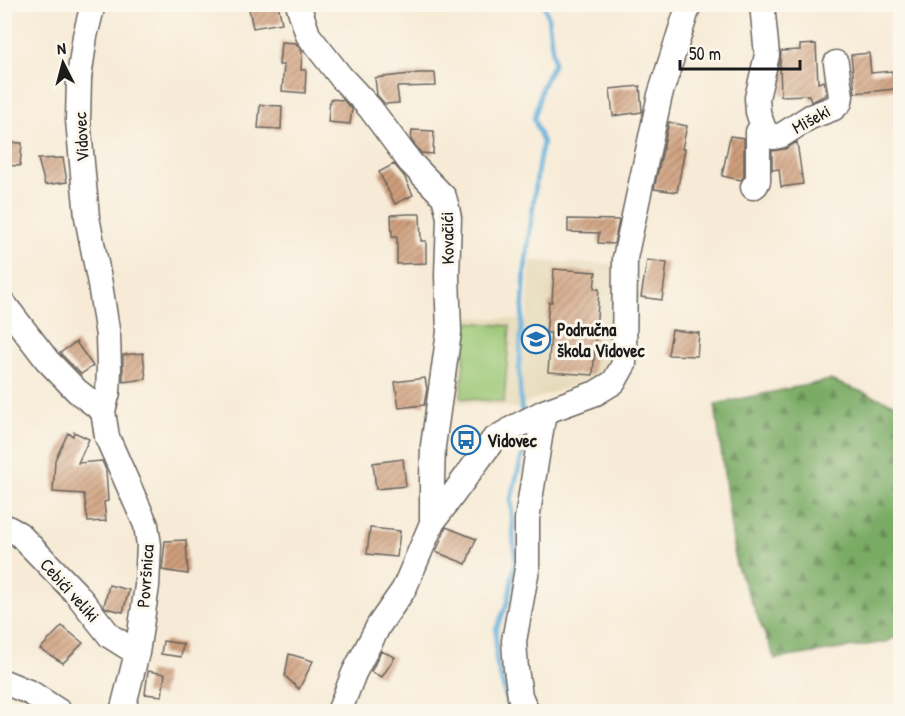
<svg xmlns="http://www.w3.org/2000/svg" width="905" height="716" viewBox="0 0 905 716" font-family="'Patrick Hand',sans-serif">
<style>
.built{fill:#e6daba}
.forest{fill:url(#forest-firs);stroke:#4b6440;stroke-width:1.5}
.pitch{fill:#99c673;stroke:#5a7148;stroke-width:1.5}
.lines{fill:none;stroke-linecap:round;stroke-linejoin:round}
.stream{stroke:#5faed9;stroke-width:4.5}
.building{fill:url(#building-hatch)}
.minor-casing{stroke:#69645d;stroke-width:27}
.minor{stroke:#fff;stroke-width:24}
.labels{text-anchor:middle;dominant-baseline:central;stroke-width:6;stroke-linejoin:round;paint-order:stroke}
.street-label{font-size:18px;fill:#1c1c1c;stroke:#fbf7ec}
.poi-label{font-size:18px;font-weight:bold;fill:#1c1c1c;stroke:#fbf7ec;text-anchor:start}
</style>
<defs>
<pattern id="forest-firs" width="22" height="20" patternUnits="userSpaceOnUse" patternTransform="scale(1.5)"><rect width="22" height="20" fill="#7aab65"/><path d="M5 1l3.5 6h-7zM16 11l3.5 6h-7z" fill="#638a52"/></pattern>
<pattern id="building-hatch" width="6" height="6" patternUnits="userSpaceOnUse" patternTransform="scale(1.5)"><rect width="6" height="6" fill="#cf9f7d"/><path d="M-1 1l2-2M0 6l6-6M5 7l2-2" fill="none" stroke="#a78166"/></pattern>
</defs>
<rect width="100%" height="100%" fill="#fbf7ec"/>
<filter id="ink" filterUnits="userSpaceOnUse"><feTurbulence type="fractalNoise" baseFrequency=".0167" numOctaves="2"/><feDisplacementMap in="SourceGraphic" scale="12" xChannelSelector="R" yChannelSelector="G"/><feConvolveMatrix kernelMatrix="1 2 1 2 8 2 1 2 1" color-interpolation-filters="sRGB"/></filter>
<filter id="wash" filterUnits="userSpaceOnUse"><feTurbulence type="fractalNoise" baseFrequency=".008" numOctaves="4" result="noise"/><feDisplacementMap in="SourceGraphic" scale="24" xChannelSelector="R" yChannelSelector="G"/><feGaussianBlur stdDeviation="1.35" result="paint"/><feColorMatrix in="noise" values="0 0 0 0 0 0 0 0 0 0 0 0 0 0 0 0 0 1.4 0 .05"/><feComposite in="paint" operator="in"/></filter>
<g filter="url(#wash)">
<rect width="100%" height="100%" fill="#f7ebd7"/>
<!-- built -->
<path class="built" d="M 531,261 L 616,264 L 610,358 L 596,377 L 535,399 L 516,408 L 456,403 L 463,316 L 527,320 Z"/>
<!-- forest -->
<path class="forest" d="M 830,380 L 900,406 L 900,635 L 886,642 L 775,659 L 736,564 L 715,404 Z"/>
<!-- pitch -->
<path class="pitch" d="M 467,322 L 510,326 L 504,402 L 461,398 Z"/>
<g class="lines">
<!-- stream -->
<path class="stream" d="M 522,413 L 521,405 L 519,369 L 525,269 L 538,167 L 543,143 L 534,119 L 542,87 L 554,63 L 548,17 L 544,4
M 510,712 L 496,660 L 496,629 L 508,602 L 515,560 L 511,499 L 521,460 L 528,440 L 526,430"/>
</g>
<g id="blocks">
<!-- building -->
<path class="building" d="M 248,4 L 278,4 L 282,23 L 253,28 Z
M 281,42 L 296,43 L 302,51 L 301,70 L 306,70 L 305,93 L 282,91 L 284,65 L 279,65 Z
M 816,44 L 818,83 L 824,81 L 826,95 L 811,102 L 809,95 L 781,96 L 780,64 L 781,51 L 800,50 L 800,45 Z
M 869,53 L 871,73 L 892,71 L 895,89 L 855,93 L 851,55 Z
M 419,73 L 435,73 L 436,86 L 397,87 L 399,103 L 385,104 L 377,95 L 375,78 Z
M 640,86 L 642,112 L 613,116 L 610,89 Z
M 330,99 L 343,100 L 352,109 L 350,124 L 328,122 Z
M 260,105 L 282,106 L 281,129 L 258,128 Z
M 669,122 L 687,126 L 682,149 L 685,149 L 677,192 L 654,189 Z
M 412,130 L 434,131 L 433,154 L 421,153 L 411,140 Z
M 730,136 L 744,138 L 744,177 L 741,180 L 722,176 Z
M 4,142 L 22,143 L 20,166 L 4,165 Z
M 797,142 L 803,184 L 781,187 L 779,169 L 772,170 L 772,151 L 785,149 Z
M 63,158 L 67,182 L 45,185 L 38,159 Z
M 394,164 L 404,176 L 413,195 L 395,204 L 379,172 Z
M 409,214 L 420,214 L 421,241 L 426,241 L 426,263 L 397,264 L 397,237 L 392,237 L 391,215 Z
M 568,219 L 619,220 L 614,244 L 598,243 L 599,233 L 568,232 Z
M 647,260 L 667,263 L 662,300 L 641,297 Z
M 554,269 L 596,272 L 594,289 L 599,289 L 593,375 L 548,372 L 551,333 L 546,333 L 549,302 L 552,302 Z
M 672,330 L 699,333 L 697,356 L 668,355 Z
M 76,342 L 93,366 L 81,374 L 60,353 Z
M 143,353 L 146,379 L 123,382 L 123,355 Z
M 425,378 L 427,389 L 424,405 L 399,408 L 395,382 Z
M 74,432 L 89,439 L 78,463 L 102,461 L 106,470 L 108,501 L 104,502 L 106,521 L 88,522 L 84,494 L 53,492 L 55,460 L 68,433 L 73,436 Z
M 403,459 L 406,486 L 376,489 L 373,463 Z
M 446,527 L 476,539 L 466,564 L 436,552 Z
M 370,528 L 400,531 L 397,557 L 367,554 Z
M 186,540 L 188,574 L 162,570 L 165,541 Z
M 109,585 L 129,590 L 123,612 L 106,608 L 104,606 Z
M 62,626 L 83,643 L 63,663 L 40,649 Z
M 163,641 L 183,644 L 181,657 L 161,654 Z
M 381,651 L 395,657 L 382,677 L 371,672 Z
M 289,654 L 313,661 L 299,689 L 285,676 Z
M 148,671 L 165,674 L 162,696 L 145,694 Z"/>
</g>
</g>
<g filter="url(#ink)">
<use href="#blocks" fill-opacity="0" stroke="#69645d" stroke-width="1.5"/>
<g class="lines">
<!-- minor casing -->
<g class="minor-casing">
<path id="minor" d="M 93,4 L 85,36 L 79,78 L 78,120 L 87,217 L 100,284 L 108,336 L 109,369 L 108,392 L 103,411 L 107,437 L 146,525 L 149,545 L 147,586 L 137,653 L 122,712
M 298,4 L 308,35 L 341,77 L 370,108 L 410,162 L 444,197 L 447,208 L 449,218 L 447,275 L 449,332 L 433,446 L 432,480 L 432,523
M 762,4 L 767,55 L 757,98 L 758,112 L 763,127 L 768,135 L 774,137 L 782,135 L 810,117 L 834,108 L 840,102 L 841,96 L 836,63
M 753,187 L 756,185 L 758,181 L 758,132 L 763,127
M 4,304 L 47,360 L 77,391 L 103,411
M 4,526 L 19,534 L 76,593 L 110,636 L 137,653
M 4,682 L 31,693 L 60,712
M 339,712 L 354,673 L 379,625 L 404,589 L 432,523 L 493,440 L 513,428 L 544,412 L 596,393 L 614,382 L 624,364 L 625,258 L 660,95 L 689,4
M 527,712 L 520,696 L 516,669 L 514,641 L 527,569 L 527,519 L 544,412"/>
</g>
<!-- minor -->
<use href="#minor" class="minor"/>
</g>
</g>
<!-- icons -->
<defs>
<g id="school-ring" transform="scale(1.5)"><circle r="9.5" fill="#fbf7ec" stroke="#1f6fb2" stroke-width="1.5"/><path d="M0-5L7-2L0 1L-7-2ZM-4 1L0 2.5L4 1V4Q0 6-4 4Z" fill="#1f6fb2"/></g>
<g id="bus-ring" transform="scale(1.5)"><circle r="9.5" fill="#fbf7ec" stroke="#1f6fb2" stroke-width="1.5"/><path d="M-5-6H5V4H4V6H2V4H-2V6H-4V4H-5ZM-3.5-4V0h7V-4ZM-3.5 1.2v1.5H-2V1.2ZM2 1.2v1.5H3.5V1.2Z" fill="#1f6fb2"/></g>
</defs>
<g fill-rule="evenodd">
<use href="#school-ring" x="536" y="339"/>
<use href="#bus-ring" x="466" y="440"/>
</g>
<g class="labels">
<!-- street labels -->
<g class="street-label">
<text transform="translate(811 119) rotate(-29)">Mišeki</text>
<text transform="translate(81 137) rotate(-93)">Vidovec</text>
<text transform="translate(447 238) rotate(-91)">Kovačići</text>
<text transform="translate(145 576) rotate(-86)">Površnica</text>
<text transform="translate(70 590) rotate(48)">Cebići veliki</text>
</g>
<!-- poi labels -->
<g class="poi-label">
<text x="557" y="329">Područna<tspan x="557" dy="21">škola Vidovec</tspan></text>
<text x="487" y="440">Vidovec</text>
</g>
</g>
<!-- margin -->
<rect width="905" height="716" fill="none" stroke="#fbf7ec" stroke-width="24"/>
<!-- north arrow -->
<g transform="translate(63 63) rotate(354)" stroke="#fbf7ec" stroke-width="4.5" paint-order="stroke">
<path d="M0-4.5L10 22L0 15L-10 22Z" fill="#1c1c1c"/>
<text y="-9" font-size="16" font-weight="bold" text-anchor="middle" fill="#1c1c1c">N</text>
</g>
<!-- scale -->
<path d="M680 60v9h120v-9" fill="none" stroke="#1c1c1c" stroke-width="3"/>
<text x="689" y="60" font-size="18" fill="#1c1c1c" stroke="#fbf7ec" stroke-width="4.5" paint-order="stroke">50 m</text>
</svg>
